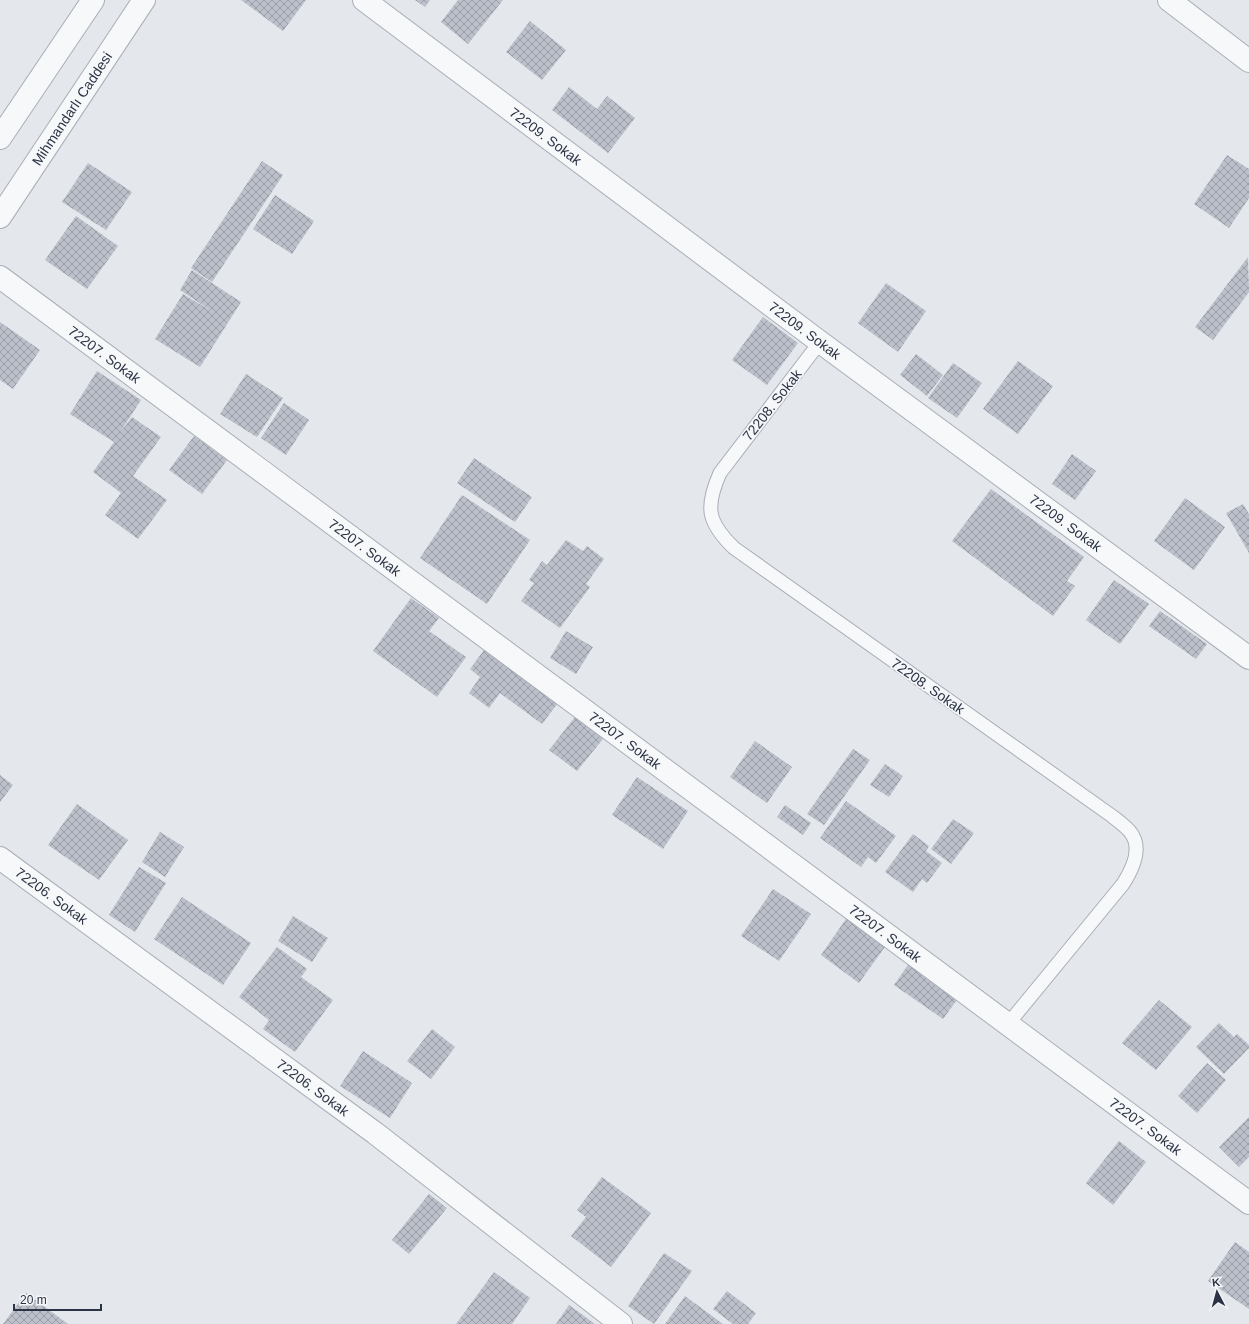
<svg xmlns="http://www.w3.org/2000/svg" width="1249" height="1324" viewBox="0 0 1249 1324" font-family="Helvetica,sans-serif">
<style>
.building{fill:url(#building-cross-hatch)}
.lines{fill:none;stroke-linecap:round;stroke-linejoin:round}
.service-casing{stroke:#a9aeb7;stroke-width:15}
.minor-casing{stroke:#a9aeb7;stroke-width:24}
.tertiary-casing{stroke:#a9aeb7;stroke-width:24}
.service{stroke:#f7f8fa;stroke-width:13}
.minor{stroke:#f7f8fa;stroke-width:22}
.tertiary{stroke:#f7f8fa;stroke-width:22}
.labels{text-anchor:middle;dominant-baseline:central;stroke-width:3.5;stroke-linejoin:round;paint-order:stroke}
.street-label{font-size:14px;fill:#2b3445;stroke:#f4f6f9}
</style>
<defs>
<pattern id="building-cross-hatch" width="8" height="8" patternUnits="userSpaceOnUse"><rect width="8" height="8" fill="#bbc0ca"/><path d="M0 0l8 8M0 8l8-8" fill="none" stroke="#989da6"/></pattern>
</defs>
<rect width="100%" height="100%" fill="#e4e7ec"/>
<!-- building -->
<path class="building" d="M 241,0 L 306,0 L 283,31 Z
M 415,0 L 430,0 L 425,7 Z
M 458,0 L 503,0 L 468,44 L 441,22 Z
M 530,21 L 566,50 L 542,80 L 506,52 Z
M 569,87 L 597,109 L 607,96 L 635,118 L 608,153 L 552,110 Z
M 1227,155 L 1249,169 L 1249,198 L 1229,228 L 1194,204 Z
M 262,161 L 283,175 L 212,282 L 191,268 Z
M 88,163 L 132,192 L 106,230 L 62,202 Z
M 275,195 L 314,221 L 292,254 L 253,229 Z
M 76,216 L 118,246 L 87,289 L 45,260 Z
M 1248,257 L 1249,292 L 1213,340 L 1195,327 Z
M 192,270 L 241,302 L 200,367 L 155,339 L 183,294 L 213,312 L 180,290 Z
M 886,283 L 926,311 L 898,352 L 858,323 Z
M 763,317 L 798,343 L 767,385 L 732,360 Z
M 0,322 L 40,350 L 13,389 L 0,380 Z
M 916,354 L 943,375 L 927,396 L 900,375 Z
M 1018,361 L 1053,386 L 1018,434 L 983,409 Z
M 953,363 L 982,383 L 957,418 L 928,398 Z
M 97,371 L 141,400 L 119,434 L 132,417 L 161,437 L 133,476 L 167,500 L 138,539 L 105,515 L 121,493 L 93,472 L 114,442 L 70,414 Z
M 246,374 L 283,398 L 257,437 L 220,414 Z
M 284,403 L 309,420 L 286,455 L 261,438 Z
M 194,436 L 227,460 L 202,494 L 169,470 Z
M 1072,454 L 1096,471 L 1075,500 L 1052,484 Z
M 474,458 L 532,497 L 515,522 L 457,483 Z
M 991,489 L 1084,557 L 1067,581 L 1075,586 L 1053,616 L 952,541 Z
M 462,495 L 530,540 L 487,604 L 420,558 Z
M 1185,498 L 1225,527 L 1194,570 L 1154,541 Z
M 1243,504 L 1249,514 L 1249,553 L 1226,513 Z
M 566,540 L 583,551 L 587,546 L 604,559 L 586,584 L 590,587 L 560,628 L 521,601 L 534,583 L 529,580 L 542,561 L 547,565 Z
M 1114,580 L 1149,604 L 1120,644 L 1086,620 Z
M 411,598 L 439,618 L 429,631 L 466,657 L 437,697 L 373,651 Z
M 1160,611 L 1207,644 L 1196,659 L 1149,626 Z
M 566,631 L 593,647 L 576,674 L 550,658 Z
M 484,650 L 558,703 L 542,724 L 500,693 L 489,708 L 469,693 L 480,677 L 470,669 Z
M 575,717 L 603,739 L 577,771 L 549,750 Z
M 755,741 L 792,767 L 767,803 L 730,777 Z
M 853,749 L 870,760 L 824,825 L 807,814 Z
M 885,764 L 903,776 L 889,797 L 870,785 Z
M 0,775 L 13,785 L 0,802 Z
M 637,777 L 688,811 L 663,849 L 612,815 Z
M 846,801 L 896,836 L 876,863 L 868,857 L 861,867 L 820,838 Z
M 77,804 L 128,840 L 99,880 L 48,845 Z
M 785,805 L 811,823 L 803,835 L 777,817 Z
M 953,819 L 974,833 L 951,864 L 931,849 Z
M 160,832 L 184,847 L 165,877 L 142,862 Z
M 913,834 L 929,846 L 926,851 L 942,863 L 927,883 L 922,879 L 913,892 L 885,872 Z
M 139,867 L 166,883 L 135,932 L 109,915 Z
M 773,889 L 811,914 L 779,961 L 741,936 Z
M 182,897 L 251,943 L 223,985 L 154,939 Z
M 293,916 L 328,938 L 312,962 L 278,941 Z
M 848,916 L 887,944 L 859,983 L 821,955 Z
M 277,947 L 307,969 L 301,977 L 333,1000 L 295,1052 L 263,1029 L 269,1020 L 239,997 Z
M 910,962 L 959,997 L 943,1019 L 894,985 Z
M 1159,1000 L 1192,1027 L 1156,1070 L 1122,1043 Z
M 1219,1023 L 1234,1037 L 1237,1034 L 1249,1045 L 1249,1048 L 1224,1074 L 1196,1047 Z
M 432,1029 L 455,1047 L 431,1079 L 407,1061 Z
M 363,1051 L 412,1083 L 390,1118 L 340,1086 Z
M 1207,1063 L 1226,1080 L 1197,1113 L 1178,1096 Z
M 1249,1117 L 1249,1157 L 1239,1167 L 1219,1147 Z
M 1119,1141 L 1146,1162 L 1113,1205 L 1086,1183 Z
M 602,1177 L 651,1213 L 611,1267 L 571,1236 L 586,1217 L 577,1210 Z
M 429,1194 L 447,1208 L 409,1254 L 392,1240 Z
M 1235,1242 L 1249,1252 L 1249,1309 L 1208,1281 Z
M 664,1253 L 692,1271 L 654,1324 L 628,1306 Z
M 494,1272 L 530,1298 L 512,1324 L 456,1324 Z
M 727,1291 L 756,1313 L 748,1324 L 733,1324 L 713,1309 Z
M 26,1293 L 68,1324 L 3,1324 Z
M 685,1296 L 723,1324 L 665,1324 Z
M 569,1305 L 595,1324 L 556,1324 Z"/>
<g class="lines">
<!-- service casing -->
<g class="service-casing">
<path id="service" d="M 820,342 L 720,473 C 705,507 707,522 734,548 L 1112,816 C 1118,821 1127,827 1131,833 C 1143,849 1132,870 1123,884 L 1008,1024"/>
</g>
<!-- minor casing -->
<g class="minor-casing">
<g id="minor">
<path id="s1" d="M 364,0 L 820,342 L 1249,658"/>
<path id="s2" d="M 0,277 L 1249,1203"/>
<path id="s3" d="M 0,858 L 375,1133 L 621,1324"/>
</g>
</g>
<!-- tertiary casing -->
<g class="tertiary-casing">
<g id="tertiary">
<path d="M 1169,0 L 1249,61"/>
<path d="M 0,138 L 93,0"/>
<path id="s4" d="M 0,217 L 144,0"/>
</g>
</g>
<!-- service -->
<use href="#service" class="service"/>
<!-- minor -->
<use href="#minor" class="minor"/>
<!-- tertiary -->
<use href="#tertiary" class="tertiary"/>
</g>
<g class="labels">
<!-- street labels -->
<g class="street-label">
<text stroke="none"><textPath href="#s4" startOffset="130">Mihmandarlı Caddesi</textPath></text>
<text stroke="none"><textPath href="#s1" startOffset="227">72209. Sokak</textPath></text>
<text stroke="none"><textPath href="#s1" startOffset="551">72209. Sokak</textPath></text>
<text stroke="none"><textPath href="#s2" startOffset="130">72207. Sokak</textPath></text>
<text transform="translate(772 405) rotate(-52)">72208. Sokak</text>
<text stroke="none"><textPath href="#s1" startOffset="875">72209. Sokak</textPath></text>
<text stroke="none"><textPath href="#s2" startOffset="454">72207. Sokak</textPath></text>
<text transform="translate(928 686) rotate(35)">72208. Sokak</text>
<text stroke="none"><textPath href="#s2" startOffset="778">72207. Sokak</textPath></text>
<text stroke="none"><textPath href="#s3" startOffset="64">72206. Sokak</textPath></text>
<text stroke="none"><textPath href="#s2" startOffset="1102">72207. Sokak</textPath></text>
<text stroke="none"><textPath href="#s3" startOffset="388">72206. Sokak</textPath></text>
<text stroke="none"><textPath href="#s2" startOffset="1426">72207. Sokak</textPath></text>
</g>
</g>
<!-- north arrow -->
<g transform="translate(1217 1292) rotate(354)" stroke="#f4f6f9" stroke-width="3" paint-order="stroke">
<path d="M0-3L7 15L0 10L-7 15Z" fill="#2b3445"/>
<text y="-6" font-size="11" font-weight="bold" text-anchor="middle" fill="#2b3445">K</text>
</g>
<!-- scale -->
<path d="M14 1304v6h87v-6" fill="none" stroke="#2b3445" stroke-width="2"/>
<text x="20" y="1304" font-size="12" fill="#2b3445" stroke="#f4f6f9" stroke-width="3" paint-order="stroke">20 m</text>
</svg>
